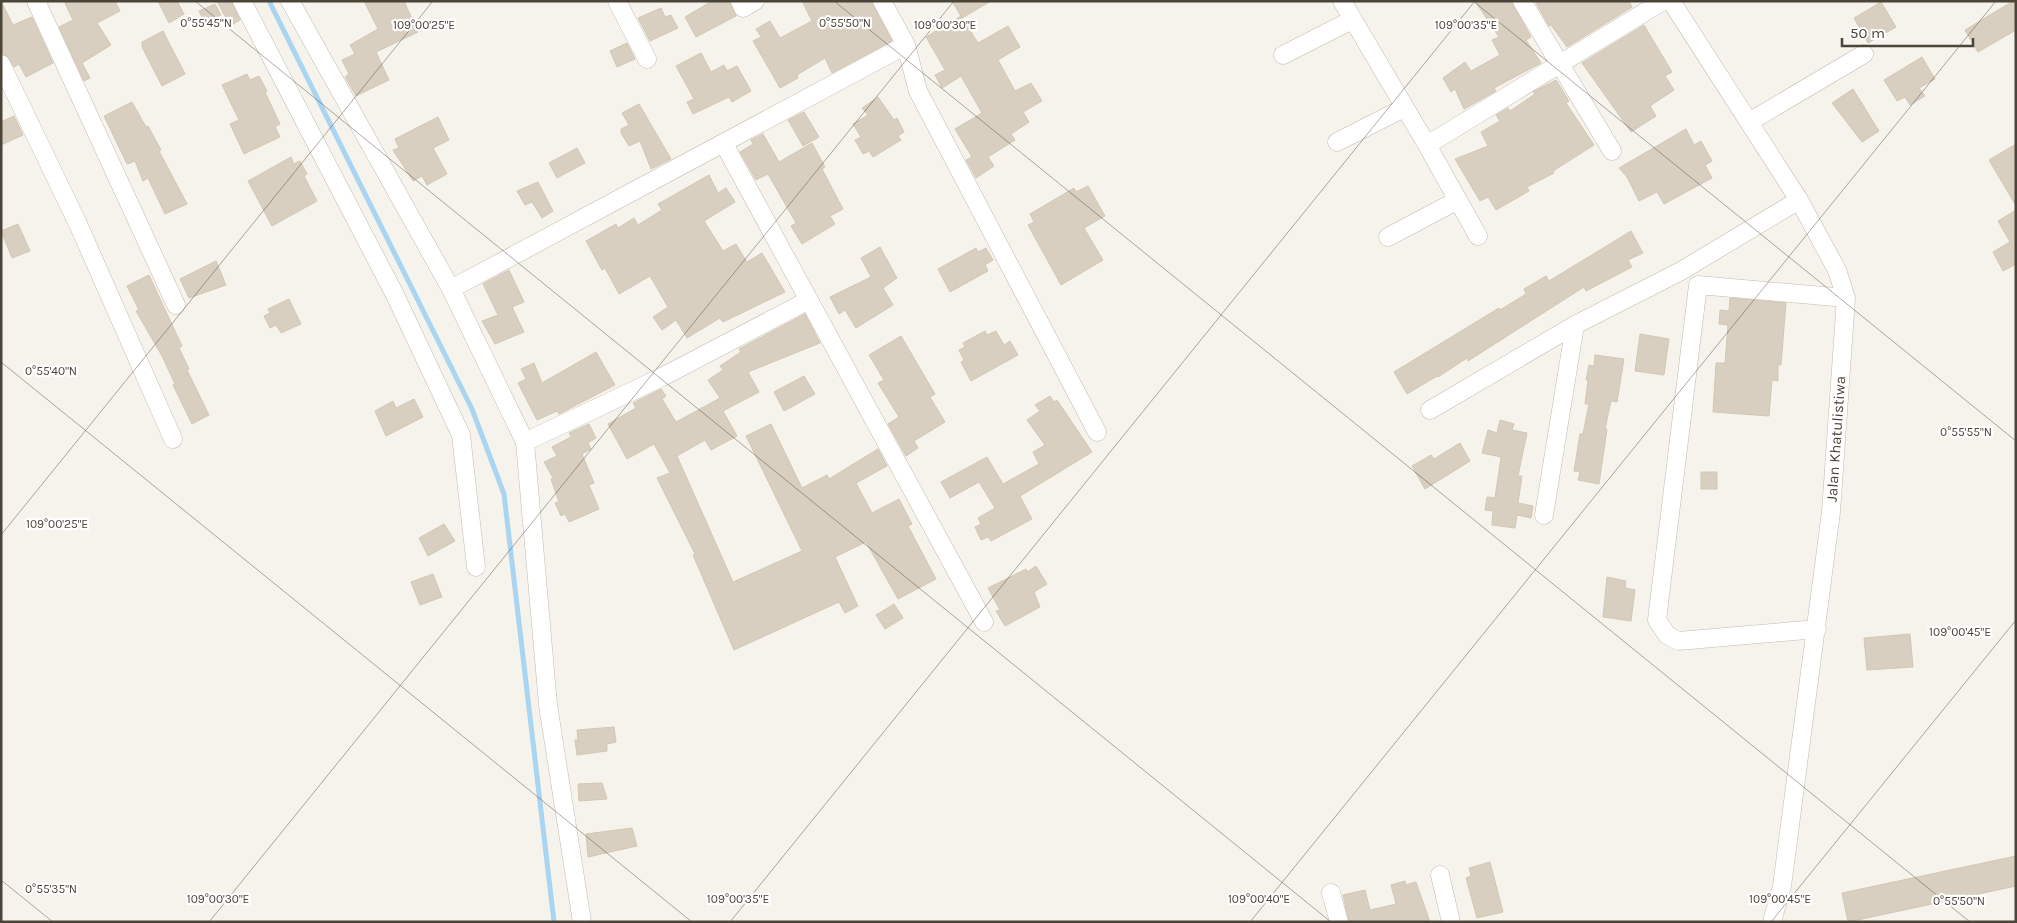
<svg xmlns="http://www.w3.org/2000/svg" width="2017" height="923" viewBox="0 0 2017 923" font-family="Karla,sans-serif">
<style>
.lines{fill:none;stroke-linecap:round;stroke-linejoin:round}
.stream{stroke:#a9d4f2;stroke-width:5}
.building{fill:#d8cfc1;stroke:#d3c7b4}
.minor-casing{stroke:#c2bbae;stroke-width:19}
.minor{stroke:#fff;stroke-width:18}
.ticks{fill:none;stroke:#4b4439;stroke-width:1;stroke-opacity:0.45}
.labels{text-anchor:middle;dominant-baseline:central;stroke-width:4.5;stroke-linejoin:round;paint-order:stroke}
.street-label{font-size:15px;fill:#4b4439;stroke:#fff}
.ticks-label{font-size:12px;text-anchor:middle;fill:#4b4439;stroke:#fff;stroke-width:4.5;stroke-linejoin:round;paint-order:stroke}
</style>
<rect width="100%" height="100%" fill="#f6f3ec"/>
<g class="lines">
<!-- stream -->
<path class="stream" d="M 269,1 L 472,409 L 504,494 L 554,922"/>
</g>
<!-- building -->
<path class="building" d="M 1,1 L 13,25 L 32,17 L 53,63 L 26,77 L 19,64 L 14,67 L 7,56 L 1,53 Z
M 64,1 L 115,1 L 120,11 L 97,23 L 111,45 L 82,63 L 90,78 L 84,81 L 59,27 L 73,20 Z
M 158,1 L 177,1 L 184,14 L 169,23 Z
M 217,1 L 231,1 L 240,20 L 230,26 Z
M 364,1 L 404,1 L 418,32 L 376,52 L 389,80 L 356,96 L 345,77 L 349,74 L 342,60 L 355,54 L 350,45 L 378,29 Z
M 712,1 L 730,1 L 736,16 L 696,37 L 685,17 Z
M 802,1 L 871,1 L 892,41 L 832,73 L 825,58 L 797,75 L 798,78 L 780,88 L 753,41 L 761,37 L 756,29 L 770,21 L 780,38 L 812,21 Z
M 952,1 L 991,1 L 962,18 Z
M 1475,1 L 1511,1 L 1531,37 L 1526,40 L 1541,63 L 1494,88 L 1496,91 L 1464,109 L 1455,89 L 1451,92 L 1443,78 L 1465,62 L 1471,71 L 1500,55 L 1492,40 L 1499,37 Z
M 1535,1 L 1629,1 L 1632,7 L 1567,47 L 1551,25 L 1549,26 Z
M 2013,1 L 2016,1 L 2016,30 L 1978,52 L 1965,30 Z
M 1881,2 L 1896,27 L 1868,43 L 1854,18 Z
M 215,4 L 221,15 L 205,23 L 199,11 Z
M 661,8 L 665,17 L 671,15 L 678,28 L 650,41 L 638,18 Z
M 961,16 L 978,43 L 1008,26 L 1020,47 L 998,60 L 1015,91 L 1031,83 L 1042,101 L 1023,112 L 1029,122 L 1011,134 L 1015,140 L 988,157 L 994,166 L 976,178 L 966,160 L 972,157 L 955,129 L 982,113 L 961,76 L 942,88 L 935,75 L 945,70 L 926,37 Z
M 1644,25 L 1672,72 L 1665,76 L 1674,90 L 1650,106 L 1656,116 L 1631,132 L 1582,63 Z
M 163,31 L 185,74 L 162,86 L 142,47 L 142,42 Z
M 627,43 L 635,59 L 617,67 L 610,51 Z
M 701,53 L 711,72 L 724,65 L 727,71 L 737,66 L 751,91 L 732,102 L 729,97 L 693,114 L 687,102 L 694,99 L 676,66 Z
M 1922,57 L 1935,79 L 1919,88 L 1925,96 L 1910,105 L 1905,97 L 1897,101 L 1884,80 Z
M 247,74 L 250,80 L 259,76 L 267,91 L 265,92 L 280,124 L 275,127 L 280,137 L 244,154 L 230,124 L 239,120 L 222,85 Z
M 1556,80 L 1569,101 L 1566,103 L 1594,145 L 1553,171 L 1554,173 L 1527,187 L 1529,191 L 1496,210 L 1488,197 L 1480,201 L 1455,159 L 1488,146 L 1481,132 L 1500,121 L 1496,115 L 1508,108 L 1510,111 L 1535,94 L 1533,92 Z
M 1853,89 L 1879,131 L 1862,142 L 1832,103 Z
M 878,97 L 894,120 L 897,118 L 904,132 L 898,136 L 901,140 L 873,157 L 869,151 L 863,154 L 855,140 L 861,137 L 853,124 L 868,115 L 862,108 Z
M 132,102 L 146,127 L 148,126 L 161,150 L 159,151 L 187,204 L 165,214 L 148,178 L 143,181 L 135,161 L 127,164 L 104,116 Z
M 639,104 L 671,159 L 651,169 L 640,141 L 629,146 L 621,133 L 621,129 L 629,125 L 622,113 Z
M 804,112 L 819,137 L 803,146 L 788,120 Z
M 14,116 L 23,135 L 1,145 L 1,122 Z
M 438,117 L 449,140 L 433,148 L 447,174 L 427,185 L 422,176 L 413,181 L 393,150 L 399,148 L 395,139 Z
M 1686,129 L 1694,145 L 1701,141 L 1712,161 L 1705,165 L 1712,178 L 1664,204 L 1657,192 L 1639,201 L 1627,177 L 1619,168 Z
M 763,134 L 779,162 L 812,143 L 825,167 L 822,169 L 843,209 L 830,216 L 835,224 L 802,244 L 791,226 L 796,223 L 768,174 L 756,180 L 740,152 L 753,144 L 751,140 Z
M 2016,144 L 2016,206 L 1989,160 Z
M 577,148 L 585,163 L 557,178 L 549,163 Z
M 291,157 L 294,164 L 300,161 L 307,174 L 304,176 L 317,201 L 272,226 L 248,181 Z
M 709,175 L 718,193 L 726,188 L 735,202 L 704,221 L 723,251 L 736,244 L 747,262 L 762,253 L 785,292 L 723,322 L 720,318 L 687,338 L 676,320 L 662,330 L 653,317 L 668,307 L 650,276 L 619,294 L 605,268 L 602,270 L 586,241 L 616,224 L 618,228 L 634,218 L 638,225 L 662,210 L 658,204 Z
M 538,182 L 553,211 L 542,218 L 532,202 L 525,205 L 517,191 Z
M 1088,186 L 1105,216 L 1084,228 L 1103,260 L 1061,285 L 1028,225 L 1034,222 L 1030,214 L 1074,188 L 1076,192 Z
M 2016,210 L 2016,264 L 2003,271 L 1993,252 L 2010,242 L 1998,221 Z
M 18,224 L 30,251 L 12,258 L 1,231 Z
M 1631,231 L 1643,253 L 1628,260 L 1632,267 L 1586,291 L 1584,287 L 1468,361 L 1467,358 L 1438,377 L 1437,376 L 1407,394 L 1394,372 L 1499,308 L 1500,310 L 1526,294 L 1524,289 L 1546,276 L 1549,281 Z
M 880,247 L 897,278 L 883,288 L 893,305 L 856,328 L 845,310 L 839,314 L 830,297 L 871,277 L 861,258 Z
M 976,248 L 978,252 L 986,248 L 993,260 L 985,265 L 988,271 L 950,292 L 938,269 Z
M 216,261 L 226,285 L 189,298 L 180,279 Z
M 509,270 L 524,302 L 512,307 L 524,332 L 495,344 L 482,321 L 498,315 L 483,284 Z
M 149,275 L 182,346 L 179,348 L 189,369 L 187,370 L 209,415 L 192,424 L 173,385 L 175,384 L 162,356 L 136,311 L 139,310 L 127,286 Z
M 1730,298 L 1786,303 L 1781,365 L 1778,365 L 1778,381 L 1772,380 L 1769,416 L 1713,412 L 1716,363 L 1725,363 L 1728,325 L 1719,324 L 1720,310 L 1729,311 Z
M 289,299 L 301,324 L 281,333 L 276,325 L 270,328 L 264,316 L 270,313 L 268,309 Z
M 805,314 L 820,343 L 748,372 L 759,392 L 723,411 L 737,436 L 711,450 L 705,440 L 677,456 L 733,582 L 802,551 L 746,436 L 771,424 L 802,488 L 827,475 L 829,479 L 878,449 L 887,466 L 856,483 L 872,513 L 899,499 L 912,524 L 908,526 L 936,579 L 898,599 L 866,542 L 835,557 L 858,606 L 845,613 L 839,602 L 734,650 L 693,555 L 695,554 L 657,478 L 670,473 L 654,444 L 627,459 L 608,424 L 636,408 L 633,403 L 661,389 L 666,396 L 662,399 L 676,422 L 720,398 L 708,380 L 723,370 L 720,366 L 741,352 L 739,349 Z
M 985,331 L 987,335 L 996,331 L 1004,345 L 1010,341 L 1018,355 L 971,381 L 961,362 L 964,360 L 959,350 L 965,347 L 963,343 Z
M 1640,334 L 1669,339 L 1664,375 L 1635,371 Z
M 901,336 L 935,394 L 930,397 L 945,422 L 914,441 L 918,448 L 906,456 L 888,424 L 899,417 L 878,383 L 884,380 L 869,355 Z
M 596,352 L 615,385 L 559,414 L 557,411 L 537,420 L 518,383 L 526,379 L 521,369 L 534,363 L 542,383 Z
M 1595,355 L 1624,359 L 1617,402 L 1611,401 L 1605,429 L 1607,429 L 1599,484 L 1578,480 L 1580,472 L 1574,471 L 1580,434 L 1583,434 L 1589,404 L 1585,404 L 1588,380 L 1586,380 L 1589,365 L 1594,366 Z
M 804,376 L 815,394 L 784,411 L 774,392 Z
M 1050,396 L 1054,402 L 1057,400 L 1092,452 L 1020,496 L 1032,519 L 991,541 L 988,537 L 981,540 L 975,527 L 981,524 L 978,518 L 995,508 L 979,482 L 950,498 L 941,482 L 987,457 L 1003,484 L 1039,464 L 1033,452 L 1045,445 L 1027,420 L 1040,411 L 1035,405 Z
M 414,399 L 423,417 L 386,436 L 375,411 L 393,401 L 396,408 Z
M 1500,420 L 1514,424 L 1512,430 L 1527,433 L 1518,476 L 1522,476 L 1518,503 L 1533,506 L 1531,518 L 1517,515 L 1515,528 L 1492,525 L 1493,511 L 1485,510 L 1487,497 L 1495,498 L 1501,457 L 1482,453 L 1488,430 L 1497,433 Z
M 589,424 L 596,438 L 588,443 L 591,449 L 582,454 L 594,483 L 589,485 L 599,509 L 569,522 L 565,514 L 561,516 L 555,503 L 559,502 L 551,479 L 553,478 L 544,462 L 557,456 L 552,447 L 571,437 L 569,433 Z
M 1460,443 L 1470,461 L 1425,489 L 1412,466 L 1431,455 L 1434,459 Z
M 1701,472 L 1717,472 L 1717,489 L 1701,489 Z
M 444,524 L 455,541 L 428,556 L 419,538 Z
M 1036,566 L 1047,584 L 1034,592 L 1040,607 L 1005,626 L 996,611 L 1000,610 L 988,588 L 1026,569 L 1027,572 Z
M 433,574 L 442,597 L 420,605 L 411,582 Z
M 1607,577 L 1626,581 L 1625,588 L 1635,590 L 1631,621 L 1603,617 Z
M 894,604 L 903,618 L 885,629 L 876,615 Z
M 1910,634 L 1913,667 L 1867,670 L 1864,638 Z
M 614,727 L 616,742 L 607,744 L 607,751 L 577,755 L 575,740 L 578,740 L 577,730 Z
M 602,783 L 607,799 L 579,801 L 578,784 Z
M 632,828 L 637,846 L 588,857 L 586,834 Z
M 2016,856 L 2016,886 L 1848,922 L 1842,893 Z
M 1490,862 L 1503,912 L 1477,918 L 1466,878 L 1471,876 L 1469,868 Z
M 1405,881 L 1406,885 L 1416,882 L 1430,922 L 1349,922 L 1343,895 L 1365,890 L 1370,910 L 1396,904 L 1391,885 Z"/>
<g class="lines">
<!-- minor casing -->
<g class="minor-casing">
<path id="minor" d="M 36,1 L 176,305
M 242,1 L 395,295 L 461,435 L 476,567
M 290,1 L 451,289 L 525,442 L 548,705 L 582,922
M 617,1 L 647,59
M 740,1 L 743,8 L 755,1
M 882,1 L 906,45 L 918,91 L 1097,432
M 1342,1 L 1427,145 L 1478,236
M 1522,1 L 1612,151
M 1671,1 L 1799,200 L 1837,270 L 1846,298 L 1831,512 L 1782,886 L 1772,922
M 1283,55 L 1352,20
M 1,64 L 78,224 L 173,439
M 1749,122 L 1864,54
M 1337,142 L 1404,108
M 724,144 L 984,622
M 1427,145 L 1663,1
M 1388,237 L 1458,200
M 451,289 L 906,45
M 1430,410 L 1575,325 L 1681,271 L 1799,200
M 525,442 L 662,377 L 809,300
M 1544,515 L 1575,325
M 1817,629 L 1678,641 L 1667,635 L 1657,620 L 1698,285 L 1846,298
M 1440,875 L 1451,922
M 1331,893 L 1339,922"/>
</g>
<!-- minor -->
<use href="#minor" class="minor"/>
</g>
<!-- ticks -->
<path class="ticks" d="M 195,1 L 1331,922M 834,1 L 1970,922M 1473,1 L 2016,441M 1,362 L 692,922M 1,535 L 433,1M 1,880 L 53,922M 209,922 L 954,1M 730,922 L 1475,1M 1250,922 L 1996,1M 1771,922 L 2016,620"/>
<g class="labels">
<!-- street labels -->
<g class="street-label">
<text transform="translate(1836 439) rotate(-86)">Jalan Khatulistiwa</text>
</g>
</g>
<g class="ticks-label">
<text x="206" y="27">0°55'45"N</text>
<text x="845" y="27">0°55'50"N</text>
<text x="945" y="29">109°00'30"E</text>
<text x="1466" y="29">109°00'35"E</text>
<text x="424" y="29">109°00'25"E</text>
<text x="51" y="375">0°55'40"N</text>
<text x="1966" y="436">0°55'55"N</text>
<text x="57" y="528">109°00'25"E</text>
<text x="1960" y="636">109°00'45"E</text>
<text x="51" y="893">0°55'35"N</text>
<text x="218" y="903">109°00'30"E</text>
<text x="738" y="903">109°00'35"E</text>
<text x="1259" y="903">109°00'40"E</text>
<text x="1780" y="903">109°00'45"E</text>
<text x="1959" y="905">0°55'50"N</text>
</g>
<!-- border -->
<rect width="2017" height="923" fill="none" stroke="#4b4439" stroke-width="5"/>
<!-- scale -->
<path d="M1842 38v8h131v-8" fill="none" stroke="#4b4439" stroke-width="2.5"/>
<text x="1850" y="38" font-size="15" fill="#4b4439" stroke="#ffffff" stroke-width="4" paint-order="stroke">50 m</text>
</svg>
